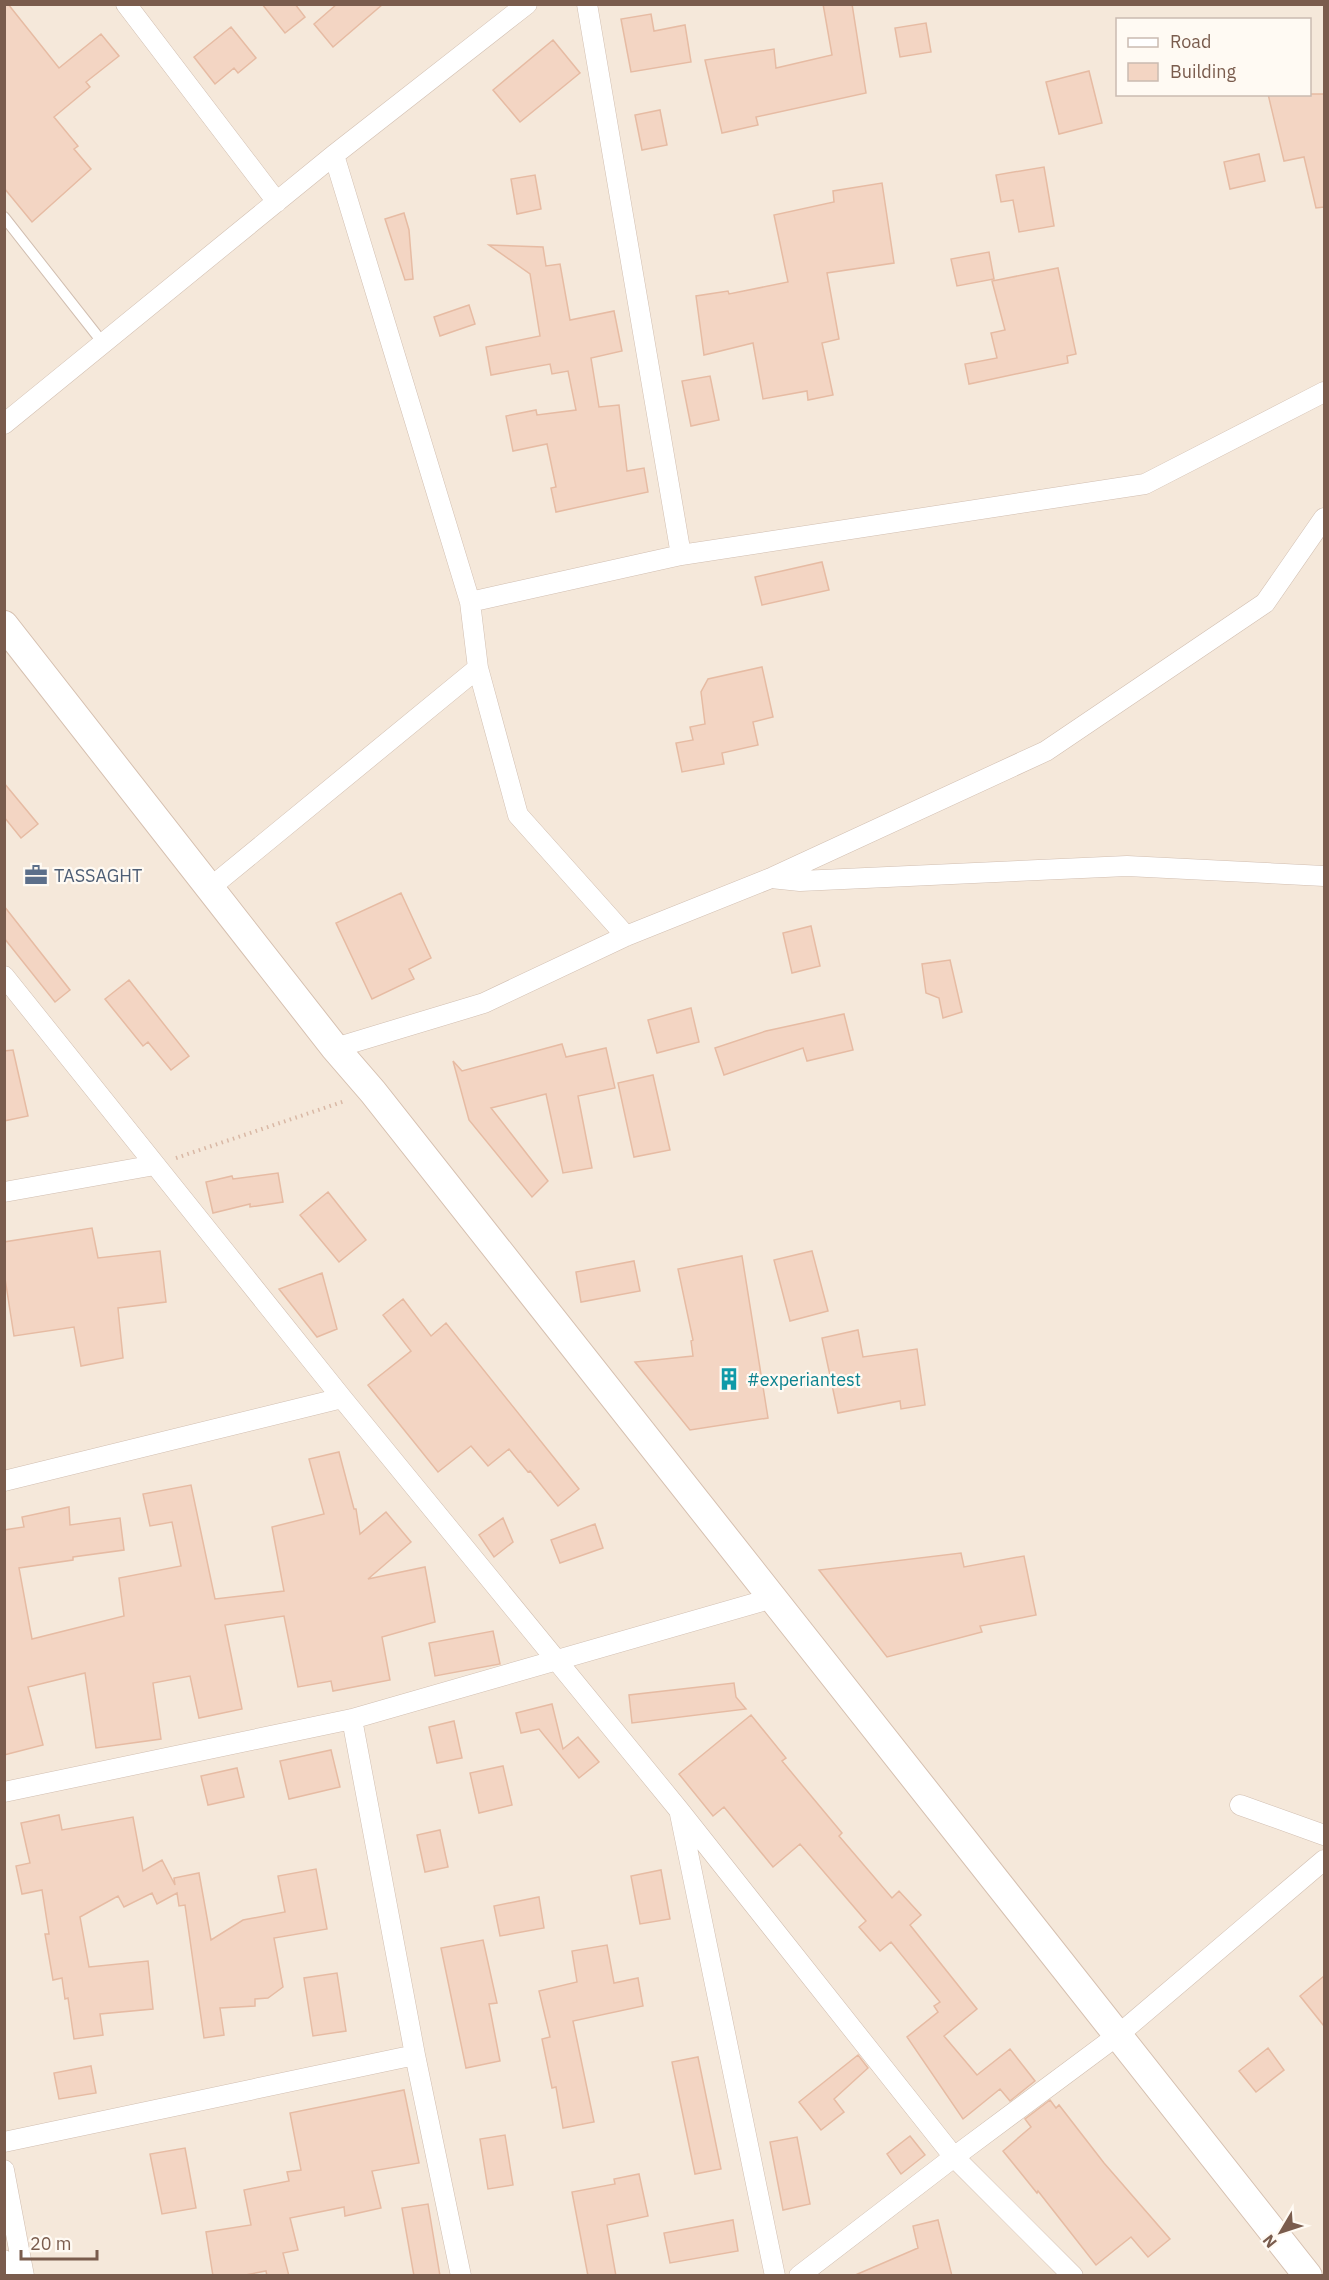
<svg xmlns="http://www.w3.org/2000/svg" width="1329" height="2280" viewBox="0 0 1329 2280" font-family="'IBM Plex Sans',sans-serif">
<style>
.residential{fill:#f5e8da;fill-rule:evenodd}
.building{fill:#f3d5c3;stroke:#e6bba3;stroke-width:1.5}
.lines{fill:none;stroke-linecap:round;stroke-linejoin:round}
.lane-casing{stroke:#d1beb0;stroke-width:12}
.street-casing{stroke:#d1beb0;stroke-width:21}
.secondary-casing{stroke:#d6c0b0;stroke-width:30}
.path{stroke:#d9b8a5;stroke-width:4;stroke-dasharray:1.5 4.5;stroke-linecap:butt}
.lane{stroke:#fff;stroke-width:10}
.street{stroke:#fff;stroke-width:20}
.secondary{stroke:#fff;stroke-width:28}
.labels{text-anchor:middle;dominant-baseline:central;stroke-width:4.5;stroke-linejoin:round;paint-order:stroke}
.service-label{font-size:18px;fill:#4e5e75;stroke:#fffaf3;text-anchor:start}
.culture-label{font-size:18px;fill:#0d838f;stroke:#fffaf3;text-anchor:start}
</style>
<rect width="100%" height="100%" fill="#fdf6ec"/>
<!-- residential -->
<path class="residential" d="M 5,5 L 1324,5 L 1324,2275 L 5,2275 ZM 1118,20 L 1310,20 L 1310,94 L 1118,94 Z"/>
<!-- building -->
<path class="building" d="M 4,4 L 8,4 L 59,68 L 101,34 L 119,56 L 86,82 L 90,87 L 54,117 L 78,146 L 74,149 L 91,169 L 32,222 L 4,188 Z
M 262,4 L 295,4 L 305,17 L 285,33 Z
M 337,4 L 383,4 L 333,47 L 314,24 Z
M 823,4 L 852,4 L 866,93 L 756,117 L 758,125 L 722,133 L 705,60 L 774,49 L 776,68 L 832,55 Z
M 651,14 L 654,31 L 685,25 L 691,62 L 631,72 L 621,19 Z
M 926,23 L 931,52 L 900,57 L 895,28 Z
M 231,27 L 256,58 L 238,73 L 234,68 L 215,84 L 194,57 Z
M 553,40 L 580,73 L 520,122 L 493,90 Z
M 1089,71 L 1102,123 L 1059,134 L 1046,82 Z
M 1268,94 L 1324,94 L 1324,207 L 1316,208 L 1304,157 L 1284,161 Z
M 660,110 L 667,145 L 642,150 L 635,115 Z
M 1259,154 L 1265,181 L 1230,189 L 1224,162 Z
M 1044,167 L 1054,226 L 1019,232 L 1013,200 L 1001,202 L 996,175 Z
M 535,175 L 541,209 L 517,214 L 511,179 Z
M 882,183 L 894,263 L 827,273 L 839,339 L 822,343 L 833,395 L 808,400 L 807,391 L 763,399 L 753,343 L 704,355 L 696,296 L 728,291 L 729,294 L 788,282 L 774,215 L 834,202 L 833,191 Z
M 404,213 L 409,230 L 413,279 L 405,280 L 385,219 Z
M 489,245 L 543,247 L 546,266 L 560,264 L 570,320 L 614,311 L 622,351 L 591,358 L 599,407 L 619,405 L 627,471 L 644,468 L 648,492 L 556,512 L 551,488 L 556,487 L 547,444 L 513,451 L 506,416 L 536,410 L 537,415 L 576,410 L 568,371 L 552,374 L 550,364 L 491,375 L 486,347 L 540,336 L 530,274 Z
M 989,252 L 994,279 L 957,286 L 951,259 Z
M 1058,268 L 1076,354 L 1067,356 L 1068,363 L 969,384 L 965,364 L 997,358 L 991,333 L 1005,330 L 992,281 Z
M 469,305 L 475,324 L 440,336 L 434,317 Z
M 710,376 L 719,420 L 691,426 L 682,381 Z
M 822,562 L 829,590 L 762,605 L 755,577 Z
M 762,667 L 773,717 L 753,722 L 758,745 L 722,753 L 724,764 L 682,772 L 676,743 L 693,740 L 690,727 L 705,724 L 701,692 L 708,679 Z
M 4,783 L 38,824 L 21,838 L 4,817 Z
M 401,893 L 431,958 L 409,969 L 414,979 L 372,999 L 336,923 Z
M 4,906 L 70,990 L 55,1002 L 4,938 Z
M 811,926 L 820,966 L 792,973 L 783,933 Z
M 950,960 L 962,1012 L 943,1018 L 939,998 L 926,993 L 922,964 Z
M 129,980 L 189,1056 L 171,1070 L 148,1042 L 143,1046 L 105,999 Z
M 691,1008 L 699,1042 L 657,1053 L 648,1020 Z
M 844,1014 L 853,1050 L 807,1061 L 803,1048 L 724,1075 L 715,1048 L 766,1031 Z
M 562,1044 L 566,1057 L 606,1048 L 615,1088 L 578,1096 L 592,1168 L 563,1173 L 546,1094 L 491,1108 L 548,1181 L 532,1197 L 469,1120 L 453,1061 L 462,1071 Z
M 13,1050 L 28,1116 L 4,1121 L 4,1051 Z
M 653,1075 L 670,1150 L 634,1157 L 618,1083 Z
M 278,1173 L 283,1202 L 250,1207 L 250,1204 L 213,1213 L 206,1182 L 232,1176 L 233,1179 Z
M 328,1192 L 366,1240 L 339,1262 L 300,1215 Z
M 92,1228 L 98,1258 L 160,1251 L 166,1302 L 118,1308 L 123,1358 L 81,1366 L 74,1327 L 14,1336 L 4,1272 L 4,1242 Z
M 812,1251 L 828,1311 L 790,1321 L 774,1260 Z
M 742,1256 L 768,1418 L 690,1430 L 635,1362 L 693,1356 L 691,1341 L 693,1340 L 678,1269 Z
M 634,1261 L 640,1291 L 581,1302 L 576,1272 Z
M 322,1273 L 337,1329 L 317,1337 L 279,1289 Z
M 403,1299 L 431,1336 L 446,1323 L 579,1489 L 558,1506 L 530,1471 L 528,1472 L 509,1449 L 488,1466 L 471,1446 L 438,1472 L 368,1385 L 411,1351 L 383,1315 Z
M 858,1330 L 863,1357 L 917,1349 L 925,1405 L 901,1409 L 900,1401 L 838,1413 L 822,1338 Z
M 339,1452 L 354,1509 L 356,1509 L 360,1534 L 386,1512 L 411,1542 L 368,1579 L 425,1567 L 435,1622 L 382,1637 L 390,1680 L 333,1691 L 331,1681 L 298,1687 L 284,1616 L 225,1625 L 242,1709 L 199,1718 L 190,1676 L 153,1683 L 161,1739 L 96,1748 L 85,1673 L 28,1687 L 43,1745 L 4,1755 L 4,1530 L 24,1527 L 22,1517 L 69,1507 L 70,1525 L 120,1518 L 124,1550 L 73,1557 L 73,1560 L 19,1568 L 32,1639 L 124,1616 L 119,1578 L 181,1566 L 172,1522 L 150,1526 L 143,1494 L 191,1485 L 215,1599 L 284,1591 L 272,1527 L 324,1514 L 309,1459 Z
M 503,1518 L 513,1542 L 494,1557 L 479,1535 Z
M 595,1524 L 603,1548 L 560,1563 L 551,1540 Z
M 961,1553 L 964,1567 L 1024,1556 L 1036,1615 L 980,1626 L 982,1632 L 887,1657 L 819,1570 Z
M 493,1631 L 500,1664 L 435,1676 L 429,1643 Z
M 734,1683 L 736,1697 L 746,1709 L 632,1723 L 629,1695 Z
M 552,1704 L 563,1749 L 578,1737 L 599,1762 L 579,1778 L 539,1729 L 521,1733 L 516,1713 Z
M 751,1715 L 786,1758 L 782,1761 L 842,1833 L 839,1836 L 892,1898 L 899,1891 L 921,1915 L 910,1925 L 977,2009 L 944,2036 L 977,2075 L 1010,2049 L 1035,2081 L 1010,2101 L 1000,2089 L 963,2119 L 907,2037 L 938,2012 L 934,2006 L 940,2002 L 891,1942 L 880,1951 L 859,1927 L 866,1921 L 800,1844 L 773,1867 L 724,1807 L 713,1816 L 679,1774 Z
M 454,1721 L 462,1758 L 437,1763 L 429,1727 Z
M 331,1750 L 340,1787 L 289,1799 L 280,1761 Z
M 503,1766 L 512,1805 L 479,1813 L 470,1773 Z
M 237,1768 L 244,1797 L 208,1805 L 201,1776 Z
M 59,1815 L 62,1830 L 133,1817 L 143,1871 L 162,1860 L 175,1885 L 174,1878 L 199,1873 L 211,1940 L 243,1920 L 285,1912 L 278,1876 L 316,1869 L 327,1929 L 274,1938 L 283,1987 L 268,1998 L 255,1999 L 255,2006 L 220,2008 L 224,2035 L 204,2038 L 185,1905 L 179,1906 L 177,1893 L 157,1904 L 152,1893 L 124,1907 L 118,1896 L 80,1917 L 89,1967 L 148,1961 L 153,2009 L 100,2014 L 103,2035 L 74,2039 L 68,1998 L 65,1999 L 62,1978 L 53,1980 L 45,1934 L 49,1934 L 42,1890 L 22,1894 L 16,1866 L 30,1863 L 21,1823 Z
M 440,1830 L 448,1867 L 425,1872 L 417,1835 Z
M 661,1870 L 670,1919 L 640,1924 L 631,1876 Z
M 539,1897 L 544,1928 L 500,1936 L 494,1906 Z
M 483,1940 L 497,2003 L 489,2004 L 500,2061 L 466,2068 L 441,1948 Z
M 607,1945 L 614,1983 L 638,1978 L 643,2006 L 573,2021 L 594,2122 L 563,2128 L 556,2087 L 552,2088 L 542,2039 L 550,2037 L 539,1991 L 577,1982 L 572,1951 Z
M 337,1973 L 346,2031 L 313,2036 L 304,1978 Z
M 1324,1976 L 1324,2026 L 1300,1996 Z
M 1268,2048 L 1284,2070 L 1256,2092 L 1239,2071 Z
M 858,2055 L 868,2068 L 834,2099 L 844,2112 L 821,2130 L 799,2102 Z
M 698,2057 L 721,2169 L 695,2174 L 672,2062 Z
M 91,2066 L 96,2093 L 59,2099 L 54,2073 Z
M 404,2090 L 419,2163 L 372,2171 L 381,2208 L 345,2216 L 344,2207 L 290,2218 L 298,2250 L 283,2253 L 289,2276 L 267,2276 L 266,2271 L 240,2276 L 213,2276 L 206,2232 L 251,2225 L 244,2190 L 289,2181 L 287,2172 L 301,2170 L 290,2113 Z
M 1050,2100 L 1056,2108 L 1059,2105 L 1104,2163 L 1170,2239 L 1148,2257 L 1131,2237 L 1096,2265 L 1038,2191 L 1037,2193 L 1003,2151 L 1031,2127 L 1025,2119 Z
M 505,2135 L 513,2185 L 488,2189 L 480,2139 Z
M 910,2136 L 925,2155 L 901,2174 L 887,2154 Z
M 797,2137 L 810,2204 L 783,2210 L 770,2142 Z
M 185,2148 L 196,2208 L 162,2214 L 150,2154 Z
M 639,2174 L 648,2216 L 607,2225 L 616,2276 L 588,2276 L 572,2192 L 615,2184 L 614,2179 Z
M 428,2204 L 440,2276 L 414,2276 L 402,2208 Z
M 733,2220 L 738,2251 L 670,2263 L 664,2233 Z
M 938,2220 L 952,2276 L 853,2276 L 918,2248 L 913,2226 Z"/>
<g class="lines">
<!-- lane casing -->
<g class="lane-casing">
<path id="lane" d="M 4,217 L 103,343"/>
</g>
<!-- street casing -->
<g class="street-casing">
<path id="street" d="M 126,4 L 277,202
M 587,4 L 681,555
M 334,155 L 470,602 L 478,668 L 518,815 L 626,936
M 4,424 L 334,155 L 527,4
M 470,602 L 681,555 L 1145,484 L 1324,392
M 773,877 L 1046,751 L 1265,603 L 1324,518
M 211,887 L 478,668
M 4,976 L 342,1398 L 679,1810 L 954,2157 L 1073,2276
M 335,1048 L 484,1003 L 626,936 L 771,878 L 800,881 L 1127,866 L 1324,876
M 4,1192 L 155,1165
M 4,1481 L 342,1398
M 352,1719 L 415,2055 L 461,2276
M 4,1792 L 352,1719 L 773,1598
M 1240,1805 L 1324,1835
M 680,1814 L 775,2276
M 4,2142 L 415,2055
M 4,2170 L 24,2276
M 4,2260 L 15,2276
M 799,2276 L 954,2157 L 1118,2035 L 1324,1860"/>
</g>
<!-- secondary casing -->
<g class="secondary-casing">
<path id="secondary" d="M 4,625 L 335,1048 L 373,1092 L 1308,2276"/>
</g>
<!-- path -->
<path class="path" d="M 176,1158 L 345,1101"/>
<!-- lane -->
<use href="#lane" class="lane"/>
<!-- street -->
<use href="#street" class="street"/>
<!-- secondary -->
<use href="#secondary" class="secondary"/>
</g>
<!-- icons -->
<defs>
<g id="office-bare" transform="scale(1.8)"><path d="M-6-3h4V-5.5h4V-3h4V5H-6ZM-1-4.5V-3h2v-1.5ZM-6 0V1H6V0Z" fill="#5c6f8a" stroke="#fffaf3" stroke-width="2.5" paint-order="stroke"/></g>
<g id="building-bare" transform="scale(1.8)"><path d="M-4-6H4V6H1V3H-1V6H-4ZM-2.5-4.3h1.7v1.8h-1.7ZM.8-4.3h1.7v1.8H.8ZM-2.5-1h1.7V.8h-1.7ZM.8-1h1.7V.8H.8Z" fill="#0f9aa8" stroke="#fffaf3" stroke-width="2.5" paint-order="stroke"/></g>
</defs>
<g fill-rule="evenodd">
<use href="#office-bare" x="36" y="875"/>
<use href="#building-bare" x="729" y="1379"/>
</g>
<g class="labels">
<!-- service labels -->
<g class="service-label">
<text x="54" y="875">TASSAGHT</text>
</g>
<!-- culture labels -->
<g class="culture-label">
<text x="747" y="1379">#experiantest</text>
</g>
</g>
<!-- border -->
<rect width="1329" height="2280" fill="none" stroke="#7a5c4d" stroke-width="12"/>
<!-- legend -->
<rect x="1116" y="18" width="195" height="78" fill="#fffaf3" stroke="#cabbb1" stroke-width="1.5"/>
<rect x="1128" y="38" width="30" height="9" fill="#ffffff" stroke="#cabbb1" stroke-width="1.5"/>
<text x="1170" y="48" font-size="18" fill="#7a5c4d">Road</text>
<rect x="1128" y="63" width="30" height="18" fill="#f3d5c3" stroke="#cabbb1" stroke-width="1.5"/>
<text x="1170" y="78" font-size="18" fill="#7a5c4d">Building</text>
<!-- north arrow -->
<g transform="translate(1281 2232) rotate(231)" stroke="#fffaf3" stroke-width="4.5" paint-order="stroke">
<path d="M0-4.5L10 22L0 15L-10 22Z" fill="#7a5c4d"/>
<text y="-9" font-size="16" font-weight="bold" text-anchor="middle" fill="#7a5c4d">N</text>
</g>
<!-- scale -->
<path d="M21 2250v9h76v-9" fill="none" stroke="#7a5c4d" stroke-width="3"/>
<text x="30" y="2250" font-size="18" fill="#7a5c4d" stroke="#fffaf3" stroke-width="4.5" paint-order="stroke">20 m</text>
</svg>
